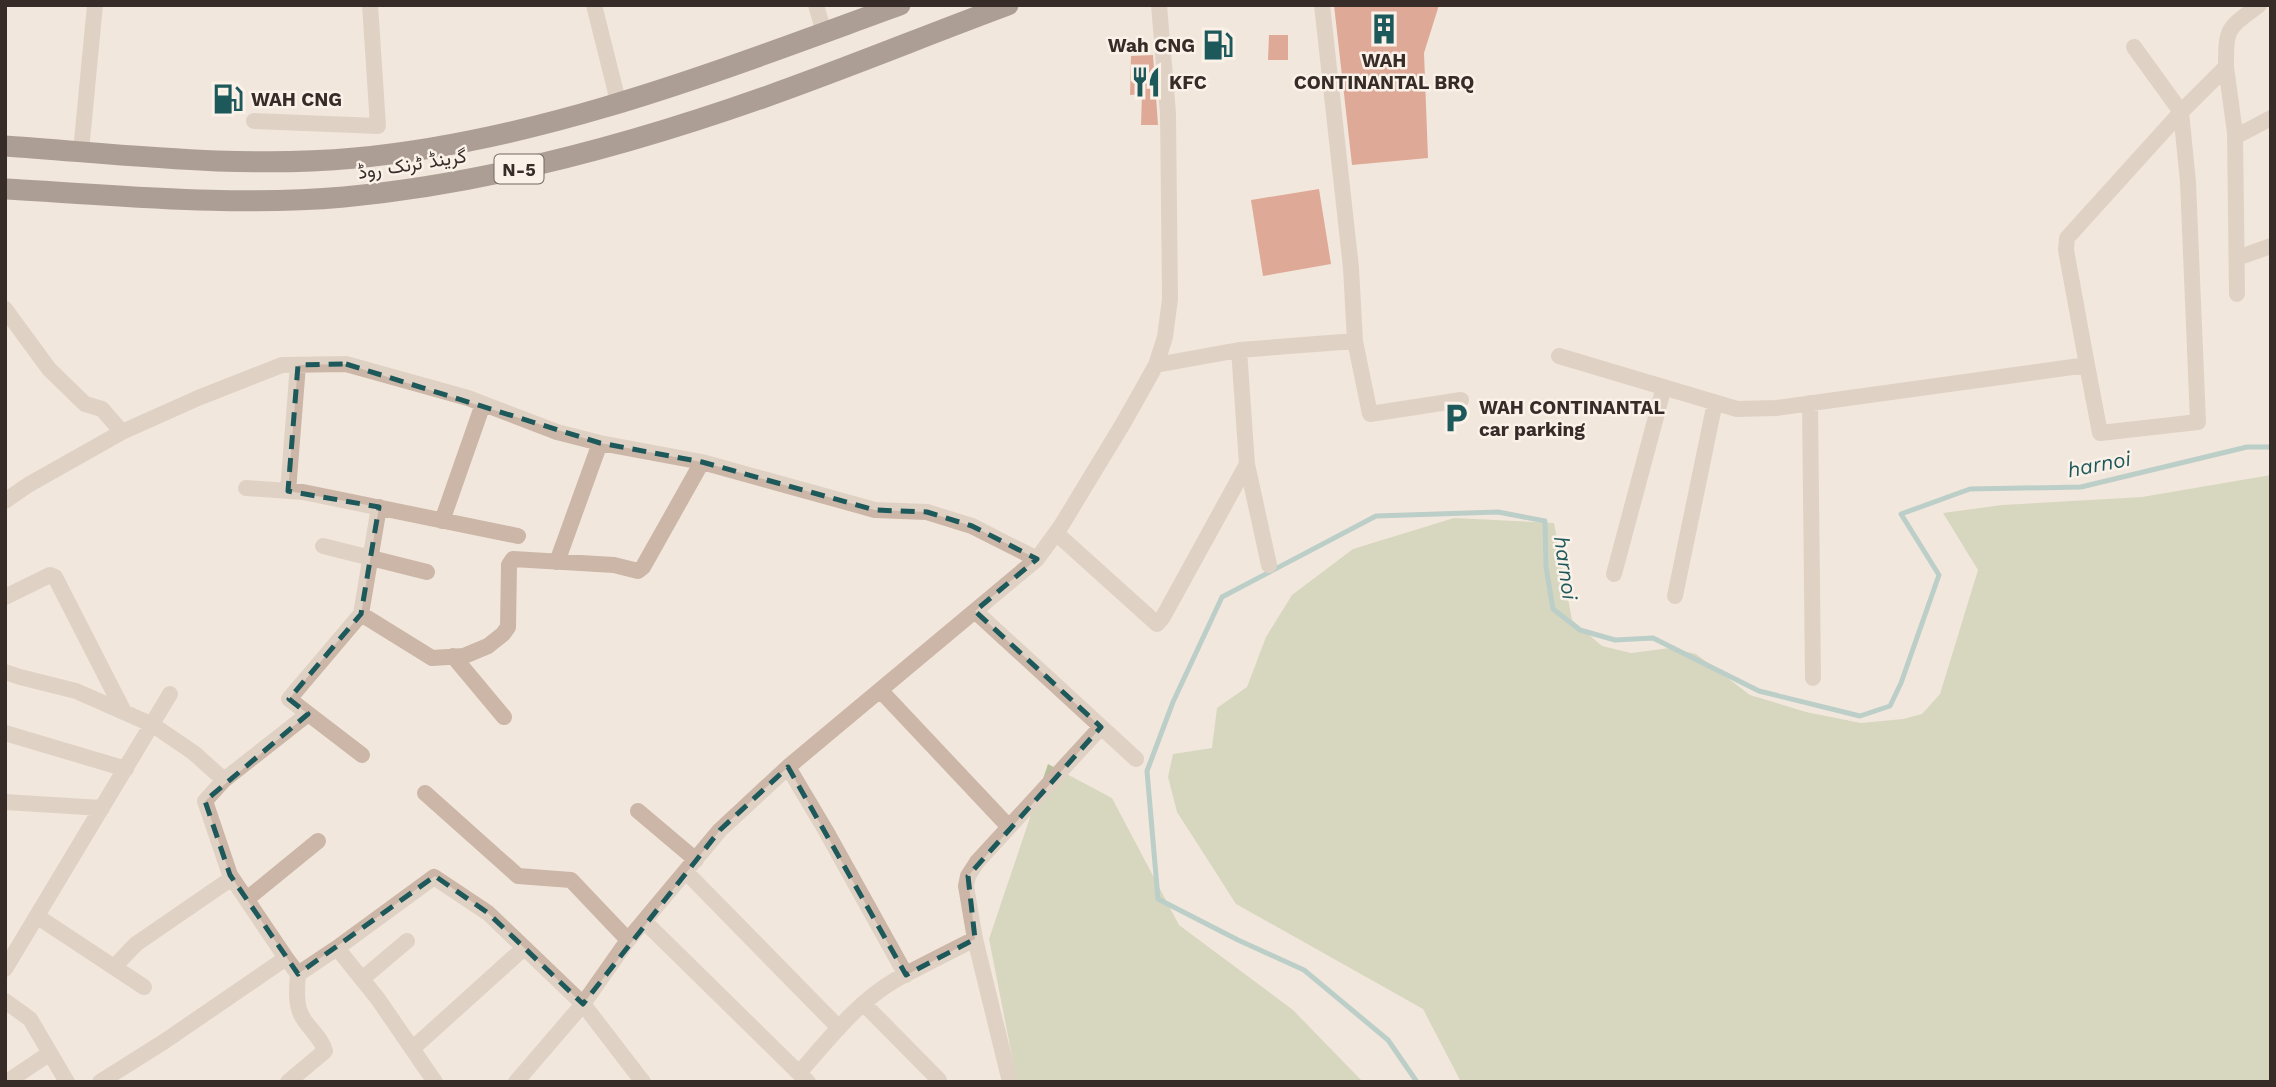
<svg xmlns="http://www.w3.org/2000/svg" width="2276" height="1087" viewBox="0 0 2276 1087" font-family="'Work Sans',Vazirmatn,sans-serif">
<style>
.green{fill:#b7c29c}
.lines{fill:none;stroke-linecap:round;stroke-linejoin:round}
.stream{stroke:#7bb0af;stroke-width:5}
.building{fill:#c75e45}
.street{stroke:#cbb6a8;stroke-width:16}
.highway{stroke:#58463f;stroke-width:21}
.marked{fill:none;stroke:#1d595a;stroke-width:5;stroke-dasharray:14 9;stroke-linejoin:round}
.labels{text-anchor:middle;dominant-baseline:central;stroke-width:5;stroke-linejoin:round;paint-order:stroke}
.shield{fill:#faf1e9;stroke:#726762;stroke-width:2}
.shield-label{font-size:18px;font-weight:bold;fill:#372c28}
.poi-label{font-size:19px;font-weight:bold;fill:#372c28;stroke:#faf1e9;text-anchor:start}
.street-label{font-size:19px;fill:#372c28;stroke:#faf1e9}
.water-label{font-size:21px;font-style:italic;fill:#1d595a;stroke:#faf1e9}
</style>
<rect width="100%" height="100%" fill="#f2e7dc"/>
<!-- green -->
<path class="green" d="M 2271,475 L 2271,1082 L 1461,1082 L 1423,1009 L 1236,904 L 1177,812 L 1168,777 L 1173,754 L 1212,748 L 1217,708 L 1247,687 L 1266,637 L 1292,595 L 1353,549 L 1454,518 L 1554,523 L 1572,620 L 1602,646 L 1631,653 L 1670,648 L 1696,654 L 1750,695 L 1806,712 L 1861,723 L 1903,719 L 1922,714 L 1940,694 L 1978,570 L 1943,513 L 2002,505 L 2142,497 Z
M 1048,764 L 1112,798 L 1179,925 L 1293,1010 L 1363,1082 L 1017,1082 L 989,939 Z"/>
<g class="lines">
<!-- stream -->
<path class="stream" d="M 1417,1082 L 1388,1040 L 1304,970 L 1238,940 L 1158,899 L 1147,771 L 1173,702 L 1222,597 L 1376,516 L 1498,512 L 1545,521 L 1546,567 L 1553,609 L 1580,630 L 1615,640 L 1653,638 L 1759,691 L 1860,716 L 1890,706 L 1901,683 L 1939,575 L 1901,514 L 1970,489 L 2081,487 L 2247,447 L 2271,447"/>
</g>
<!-- building -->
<path class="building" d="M 1334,5 L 1439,5 L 1424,53 L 1428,158 L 1352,165 Z
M 1269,35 L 1288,35 L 1288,60 L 1268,60 Z
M 1153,55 L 1158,125 L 1141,125 L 1142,94 L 1130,95 L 1131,56 Z
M 1319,189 L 1331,264 L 1263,276 L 1251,200 Z"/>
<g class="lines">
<!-- street -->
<path class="street" d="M 594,5 L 619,105
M 816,5 L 824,33
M 1322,5 L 1351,268 L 1355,341 L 1370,414 L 1461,400
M 2226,67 L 2235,133 L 2237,294
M 254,121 L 378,126 L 370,5
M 2235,137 L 2271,118
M 81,151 L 95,5
M 2237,258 L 2271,246
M 5,309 L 49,369 L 85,404 L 102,409 L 122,432
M 1559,356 L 1737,409 L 1776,408 L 2087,365 L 2066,250 L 2067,238 L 2181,112 L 2134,47
M 1156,365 L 1239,350 L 1355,341
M 2087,365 L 2100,433 L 2198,422 L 2188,182 L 2181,112 L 2226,67 C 2226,27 2227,29 2259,5
M 1810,403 L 1813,678
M 1247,464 L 1269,565
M 246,488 L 303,492 L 518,536
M 288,491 L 298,365
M 5,501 L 28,485 L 122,432 L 198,398 L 282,365 L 346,364 L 468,398 L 557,432 L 600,443 L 702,462 L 875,510 L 927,512 L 972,526 L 1037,559
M 442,521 L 483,404
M 1056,533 L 1157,624 L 1163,617 L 1247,464 L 1239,350
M 323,546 L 427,572
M 557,562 L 600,443
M 1614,574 L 1664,387
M 1675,596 L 1715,402
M 5,597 L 50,575 L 55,577 L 124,712
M 975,611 L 1136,759
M 361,614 L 379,507
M 453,656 L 504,717
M 5,672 L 20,677 L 76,691 L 153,725 L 194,753 L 224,780 L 205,801 L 230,875 L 286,958 L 165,1041 L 100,1082
M 880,690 L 1009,827
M 5,733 L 126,769
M 362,755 L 289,699 L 361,614 L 432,658 L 464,656 L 488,646 L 503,634 L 508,627 L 509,565 L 513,559 L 614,565 L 638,571 L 643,567 L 702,462
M 788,767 L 826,831 L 906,975
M 224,780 L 308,714
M 425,793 L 518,876 L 571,880 L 628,940
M 5,802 L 102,808
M 638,811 L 696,860
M 686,872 L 839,1028
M 247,899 L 318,841
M 38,917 L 144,987
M 645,922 L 808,1082
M 337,948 L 378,999 L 435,1082
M 286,958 L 298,974 L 337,948 L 434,877 L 488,913 L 583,1004 L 643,1082
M 114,967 L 136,944 L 232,878
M 5,969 L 170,694
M 362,979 L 407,941
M 5,1001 L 30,1019 L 67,1082
M 864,1004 L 939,1080
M 412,1049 L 524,948
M 799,1073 C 828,1040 858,1001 897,979 C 923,965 949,952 975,939
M 7,1082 L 50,1053
M 288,1082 L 325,1051 C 322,1038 309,1029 303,1018 C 295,1006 297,988 298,974
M 516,1082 L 583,1004 L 628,940 L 720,830 L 788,767 L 1037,559 L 1061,526 L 1124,422 L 1156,365 L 1165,337 L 1170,299 L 1168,113 L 1159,5
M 1010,1082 L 975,939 L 966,886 L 968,876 L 977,862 L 1101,727"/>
<!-- highway -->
<path class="highway" d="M 5,146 C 121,154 239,169 355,158 C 545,140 721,70 900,5
M 5,189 C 118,195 231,207 344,197 C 485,184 632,144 765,97 C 847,68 927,35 1008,5"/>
</g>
<!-- marked area -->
<path d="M0 0H2276V1087H0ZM 346,364 L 600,443 L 702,462 L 875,510 L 927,512 L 972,526 L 1037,559 L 975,611 L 1101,727 L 968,876 L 975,939 L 906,975 L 788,767 L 720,830 L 583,1004 L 488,913 L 435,876 L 298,974 L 230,875 L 205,801 L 308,714 L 289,699 L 361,614 L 379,507 L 288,491 L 298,365 Z" fill="#f2e7dc" fill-opacity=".55" fill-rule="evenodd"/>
<path class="marked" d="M 346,364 L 600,443 L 702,462 L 875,510 L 927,512 L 972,526 L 1037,559 L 975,611 L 1101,727 L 968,876 L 975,939 L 906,975 L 788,767 L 720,830 L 583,1004 L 488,913 L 435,876 L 298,974 L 230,875 L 205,801 L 308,714 L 289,699 L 361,614 L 379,507 L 288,491 L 298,365 Z"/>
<!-- icons -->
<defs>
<g id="building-bare" transform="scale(2.415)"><path d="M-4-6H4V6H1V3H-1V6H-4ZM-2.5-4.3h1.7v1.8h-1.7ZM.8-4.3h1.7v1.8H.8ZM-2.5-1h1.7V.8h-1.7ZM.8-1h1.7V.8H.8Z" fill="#1d595a" stroke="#faf1e9" stroke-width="2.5" paint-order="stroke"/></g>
<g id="fuel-bare" transform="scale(2.415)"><path d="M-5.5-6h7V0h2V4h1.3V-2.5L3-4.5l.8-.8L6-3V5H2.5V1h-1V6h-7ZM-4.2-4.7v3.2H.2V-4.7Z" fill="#1d595a" stroke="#faf1e9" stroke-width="2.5" paint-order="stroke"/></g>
<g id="restaurant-bare" transform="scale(2.415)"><path d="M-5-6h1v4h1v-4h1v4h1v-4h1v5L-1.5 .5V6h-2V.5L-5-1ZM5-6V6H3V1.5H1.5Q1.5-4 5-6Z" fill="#1d595a" stroke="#faf1e9" stroke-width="2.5" paint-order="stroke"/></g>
<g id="parking-bare" transform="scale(2.415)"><path d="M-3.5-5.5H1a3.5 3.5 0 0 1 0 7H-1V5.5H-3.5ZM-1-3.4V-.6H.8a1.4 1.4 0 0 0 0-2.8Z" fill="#1d595a" stroke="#faf1e9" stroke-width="2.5" paint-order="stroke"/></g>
</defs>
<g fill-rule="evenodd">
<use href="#building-bare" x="1384" y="29"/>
<use href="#fuel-bare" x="1218" y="45"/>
<use href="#restaurant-bare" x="1146" y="82"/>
<use href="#fuel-bare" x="228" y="99"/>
<use href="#parking-bare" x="1456" y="418"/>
</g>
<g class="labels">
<!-- shield labels -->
<rect class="shield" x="494.5" y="154.5" width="49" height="29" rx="5"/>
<g class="shield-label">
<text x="519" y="169">N-5</text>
</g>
<!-- poi labels -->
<g class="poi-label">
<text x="1195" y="45" text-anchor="end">Wah CNG</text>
<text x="1384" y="60" text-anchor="middle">WAH<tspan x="1384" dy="22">CONTINANTAL BRQ</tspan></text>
<text x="1169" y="82">KFC</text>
<text x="251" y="99">WAH CNG</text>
<text x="1479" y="407">WAH CONTINANTAL<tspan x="1479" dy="22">car parking</tspan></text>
</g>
<!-- street labels -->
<g class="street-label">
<text transform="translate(412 164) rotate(-9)">گرینڈ ٹرنک روڈ</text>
</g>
<!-- water labels -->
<g class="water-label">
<text transform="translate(2099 464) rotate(-11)">harnoi</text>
<text transform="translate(1566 568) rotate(82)">harnoi</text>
</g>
</g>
<!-- border -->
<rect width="2276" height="1087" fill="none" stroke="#372c28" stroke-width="14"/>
</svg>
